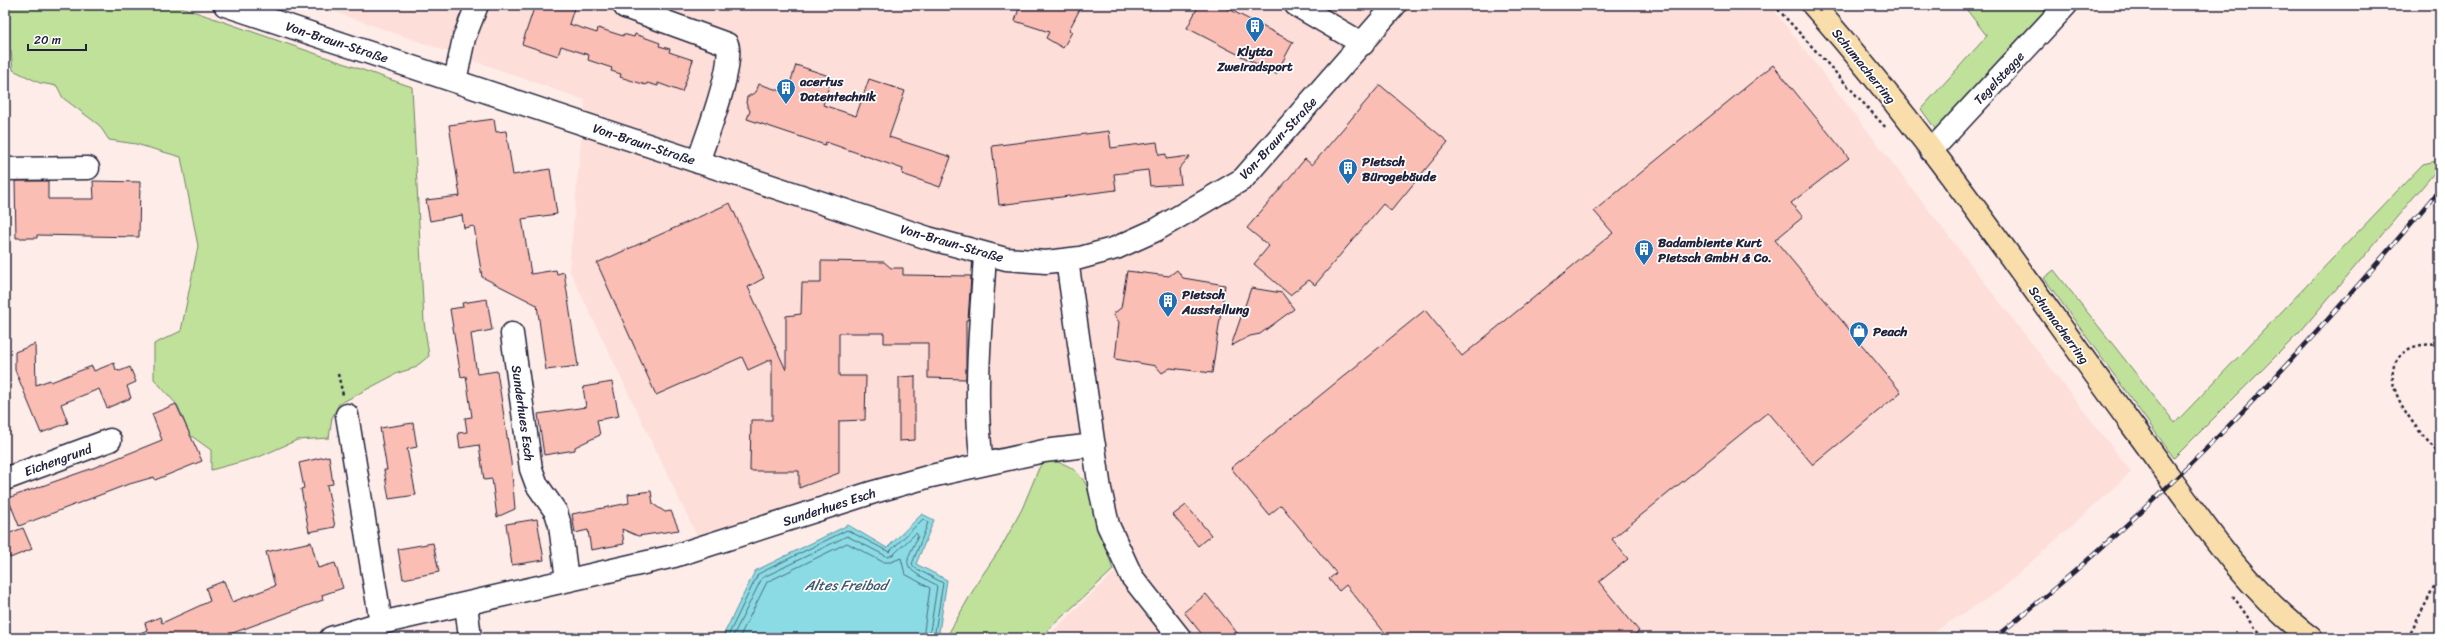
<svg xmlns="http://www.w3.org/2000/svg" width="2445" height="643" viewBox="0 0 2445 643" font-family="Sriracha,sans-serif">
<style>
.built{fill:#fdded8}
.green{fill:#c0e19a;stroke:#71826a}
.water{fill:#8adbe3;stroke:#6091a0}
.lines{fill:none;stroke-linecap:round;stroke-linejoin:round}
.shore{stroke:#4c6c7e;stroke-width:1}
.building{fill:#fabeb4;stroke:#22223b}
.minor-casing{stroke:#22223b;stroke-width:25}
.major-casing{stroke:#22223b;stroke-width:25}
.path{stroke:#22223b;stroke-width:2.5;stroke-dasharray:3 3;stroke-linecap:butt}
.minor{stroke:#fff;stroke-width:22}
.major{stroke:#f9deab;stroke-width:22}
.rail-casing{stroke:#22223b;stroke-width:4.5}
.rail{stroke:#fff;stroke-width:3;stroke-dasharray:9;stroke-linecap:butt}
.labels{text-anchor:middle;dominant-baseline:central;stroke-width:3.5;stroke-linejoin:round;paint-order:stroke}
.street-label{font-size:13px;fill:#22223b;stroke:#fff}
.poi-label{font-size:13px;font-weight:bold;fill:#22223b;stroke:#fff;text-anchor:start}
.water-label{font-size:14px;font-style:italic;fill:#415a6d;stroke:#fff}
</style>
<rect width="100%" height="100%" fill="#feece8"/>
<filter id="ink" filterUnits="userSpaceOnUse"><feTurbulence type="fractalNoise" baseFrequency=".025" numOctaves="2"/><feDisplacementMap in="SourceGraphic" scale="8" xChannelSelector="R" yChannelSelector="G"/><feConvolveMatrix kernelMatrix="1 2 1 2 8 2 1 2 1" color-interpolation-filters="sRGB"/></filter>
<g filter="url(#ink)">
<!-- built -->
<path class="built" d="M 315,5 L 1770,5 L 2131,472 L 1999,591 L 1924,638 L 1046,638 L 1117,570 L 1085,436 L 697,536 L 569,269 L 585,100 Z"/>
<!-- green -->
<path class="green" d="M 5,5 L 175,5 L 412,87 L 424,322 L 429,356 L 414,368 L 398,373 L 339,404 L 332,418 L 329,438 L 297,440 L 259,457 L 211,470 L 211,450 L 190,435 L 178,406 L 154,379 L 154,344 L 181,331 L 198,246 L 181,157 L 136,144 L 109,140 L 99,125 L 63,98 L 57,86 L 40,83 L 13,70 L 11,51 L 5,49 Z
M 1963,5 L 2052,5 L 1936,130 L 1921,109 L 1987,36 Z
M 2440,160 L 2440,166 L 2300,332 L 2174,458 L 2044,278 L 2054,270 L 2175,423 L 2423,164 Z
M 1045,460 C 1066,463 1074,466 1086,484 L 1113,570 L 1039,638 L 946,638 L 979,580 L 1002,546 L 1022,509 L 1039,468 Z"/>
<!-- water -->
<path class="water" d="M 922,514 L 934,520 L 916,564 L 947,580 L 938,638 L 722,638 L 755,571 L 848,525 L 887,548 Z"/>
<g class="lines">
<!-- shore -->
<path class="shore" d="M 727,638 L 758,574 L 847,530 L 889,552 L 923,519 L 928,523 L 912,564 L 915,568 L 943,583 L 934,638
M 732,638 L 762,578 L 847,536 L 888,557 L 894,554 L 916,533 L 918,536 C 909,558 898,565 924,578 C 928,581 934,583 937,586 L 929,638
M 739,638 L 767,582 L 847,543 L 883,562 L 891,562 L 901,558 L 905,574 L 930,588 L 923,638"/>
</g>
<!-- building -->
<path class="building" d="M 535,5 L 575,5 L 569,24 L 597,33 L 598,28 L 623,36 L 623,34 L 634,37 L 635,34 L 660,43 L 659,46 L 670,49 L 669,52 L 693,60 L 682,92 L 658,83 L 658,86 L 647,83 L 646,85 L 620,77 L 621,74 L 611,71 L 612,68 L 588,60 L 589,55 L 561,46 L 558,56 L 522,44 Z
M 1020,5 L 1082,5 L 1069,30 L 1072,32 L 1063,48 L 1046,38 L 1049,32 L 1015,21 Z
M 1199,5 L 1221,5 L 1293,42 L 1276,74 L 1187,28 Z
M 796,65 L 832,77 L 823,105 L 856,116 L 869,79 L 905,91 L 889,137 L 951,157 L 940,187 L 902,174 L 903,169 L 826,142 L 825,145 L 747,119 L 750,111 L 746,103 L 747,97 L 756,92 L 759,84 L 787,93 Z
M 1773,65 L 1849,158 L 1791,203 L 1803,217 L 1775,240 L 1901,392 L 1813,465 L 1768,412 L 1612,539 L 1628,559 L 1599,582 L 1639,631 L 1631,638 L 1389,638 L 1346,585 L 1339,591 L 1329,579 L 1336,573 L 1281,505 L 1269,515 L 1231,468 L 1425,310 L 1462,356 L 1613,233 L 1594,211 Z
M 1380,85 L 1448,142 L 1391,211 L 1383,204 L 1315,285 L 1309,280 L 1290,295 L 1254,264 L 1269,246 L 1247,228 L 1305,159 L 1312,165 Z
M 494,119 L 496,132 L 506,131 L 513,175 L 550,169 L 557,214 L 522,219 L 531,274 L 556,270 L 557,274 L 564,272 L 578,366 L 546,370 L 537,305 L 482,277 L 474,226 L 464,228 L 462,215 L 430,221 L 426,200 L 460,196 L 449,125 Z
M 1109,131 L 1111,148 L 1157,142 L 1159,155 L 1166,154 L 1166,159 L 1190,156 L 1179,169 L 1181,184 L 1150,186 L 1148,170 L 1114,174 L 1116,190 L 999,205 L 992,146 Z
M 15,181 L 48,181 L 48,199 L 94,199 L 93,181 L 140,182 L 139,237 L 37,235 L 37,238 L 16,238 Z
M 730,203 L 764,278 L 748,287 L 786,370 L 786,316 L 801,314 L 802,283 L 821,283 L 821,261 L 884,262 L 891,268 L 903,268 L 903,275 L 971,276 L 968,320 L 966,320 L 966,379 L 928,378 L 928,343 L 884,343 L 884,333 L 839,333 L 839,376 L 866,376 L 865,420 L 839,421 L 839,473 L 799,488 L 799,471 L 750,471 L 751,420 L 772,420 L 772,359 L 748,370 L 742,357 L 656,395 L 597,263 Z
M 1177,270 L 1183,278 L 1225,285 L 1212,373 L 1170,368 L 1162,373 L 1156,366 L 1115,359 L 1119,322 L 1113,314 L 1121,308 L 1127,271 L 1169,276 Z
M 1251,288 L 1282,293 L 1294,309 L 1260,334 L 1250,336 L 1231,346 Z
M 487,299 L 492,330 L 471,334 L 477,374 L 497,371 L 511,462 L 515,509 L 497,517 L 492,479 L 484,480 L 479,445 L 460,448 L 458,433 L 467,432 L 465,418 L 472,417 L 466,376 L 461,377 L 450,309 L 463,307 L 462,303 Z
M 35,344 L 36,385 L 50,380 L 51,382 L 92,366 L 94,371 L 114,363 L 116,370 L 120,371 L 130,367 L 136,382 L 127,386 L 131,398 L 107,408 L 99,389 L 61,404 L 68,423 L 41,433 L 15,370 L 15,352 Z
M 915,376 L 915,440 L 899,441 L 899,377 Z
M 612,382 L 619,416 L 597,420 L 600,435 L 575,447 L 575,450 L 544,455 L 538,414 L 586,407 L 583,387 Z
M 176,404 L 202,461 L 155,480 L 154,477 L 126,485 L 19,526 L 8,498 L 93,468 L 162,440 L 152,414 Z
M 413,423 L 417,447 L 407,449 L 416,495 L 389,499 L 384,470 L 387,470 L 380,428 Z
M 329,456 L 333,484 L 327,485 L 335,527 L 309,532 L 301,489 L 304,488 L 299,463 Z
M 651,491 L 653,504 L 665,512 L 671,511 L 679,530 L 638,536 L 622,529 L 624,544 L 591,550 L 588,530 L 575,533 L 572,514 L 629,503 L 628,494 Z
M 1186,505 L 1211,535 L 1198,546 L 1173,515 Z
M 537,519 L 544,560 L 512,565 L 506,524 Z
M 23,528 L 32,549 L 10,558 L 5,546 L 5,535 Z
M 311,542 L 318,568 L 335,563 L 343,588 L 322,595 L 323,600 L 219,638 L 130,638 L 147,630 L 145,623 L 160,617 L 162,623 L 210,601 L 206,588 L 224,581 L 232,602 L 275,586 L 266,552 Z
M 433,543 L 439,572 L 403,579 L 398,549 Z
M 1206,594 L 1224,616 L 1241,638 L 1205,638 L 1184,612 Z"/>
<g class="lines">
<!-- minor casing -->
<g class="minor-casing">
<path id="minor" d="M 225,5 L 928,238 L 1006,259 L 1046,262 L 1080,258 L 1116,248 L 1156,230 L 1243,179 L 1395,5
M 1296,5 L 1363,44
M 625,7 L 727,44 C 735,66 706,137 698,162
M 455,81 L 464,38 L 477,5
M 1931,151 L 2066,5
M 5,169 L 88,168
M 1067,260 L 1100,489 L 1108,525 L 1132,577 L 1180,638
M 512,334 L 531,469 L 537,485 L 556,512 L 560,525 L 567,580
M 347,415 L 381,623
M 982,464 C 973,395 981,324 985,255
M 5,479 L 110,440
M 466,604 L 470,638
M 331,638 L 381,623 L 674,556 L 874,492 L 931,476 L 1044,451 L 1094,445"/>
</g>
<!-- major casing -->
<g class="major-casing">
<path id="major" d="M 1813,5 C 1930,137 2030,286 2134,428 C 2188,500 2238,584 2311,638"/>
</g>
<!-- path -->
<path class="path" d="M 1774,5 L 1887,129
M 2440,345 C 2426,344 2414,344 2403,353 C 2371,380 2421,434 2440,455
M 338,374 L 343,395
M 2233,596 L 2256,629 L 2267,638
M 2408,638 L 2440,576"/>
<!-- minor -->
<use href="#minor" class="minor"/>
<!-- major -->
<use href="#major" class="major"/>
<!-- rail casing -->
<g class="rail-casing">
<path id="rail" d="M 1994,638 C 2163,505 2303,354 2440,189"/>
</g>
<!-- rail -->
<use href="#rail" class="rail"/>
</g>
</g>
<!-- icons -->
<defs>
<g id="building-pin" transform="scale(1)"><path d="M0 17L-7.5 6A9.5 9.5 0 1 1 7.5 6Z" fill="#1f6fb2" stroke="#fff"/><path d="M-4-6H4V6H1V3H-1V6H-4ZM-2.5-4.3h1.7v1.8h-1.7ZM.8-4.3h1.7v1.8H.8ZM-2.5-1h1.7V.8h-1.7ZM.8-1h1.7V.8H.8Z" fill="#fff"/></g>
<g id="shop-pin" transform="scale(1)"><path d="M0 17L-7.5 6A9.5 9.5 0 1 1 7.5 6Z" fill="#1f6fb2" stroke="#fff"/><path d="M-5-2.5h2.3a2.7 3.5 0 0 1 5.4 0H5L5.5 6h-11ZM-1.5-2.5h3a1.5 2.3 0 0 0-3 0Z" fill="#fff"/></g>
</defs>
<g fill-rule="evenodd">
<use href="#building-pin" x="1255" y="26"/>
<use href="#building-pin" x="786" y="88"/>
<use href="#building-pin" x="1348" y="168"/>
<use href="#building-pin" x="1644" y="249"/>
<use href="#building-pin" x="1168" y="301"/>
<use href="#shop-pin" x="1859" y="331"/>
</g>
<g class="labels">
<!-- street labels -->
<g class="street-label">
<text transform="translate(337 42) rotate(18)">Von-Braun-Straße</text>
<text transform="translate(1864 66) rotate(51)">Schumacherring</text>
<text transform="translate(1999 78) rotate(-47)">Tegelstegge</text>
<text transform="translate(1278 138) rotate(-47)">Von-Braun-Straße</text>
<text transform="translate(644 144) rotate(18)">Von-Braun-Straße</text>
<text transform="translate(952 243) rotate(16)">Von-Braun-Straße</text>
<text transform="translate(2059 325) rotate(54)">Schumacherring</text>
<text transform="translate(523 413) rotate(82)">Sunderhues Esch</text>
<text transform="translate(58 460) rotate(-20)">Eichengrund</text>
<text transform="translate(829 507) rotate(-18)">Sunderhues Esch</text>
</g>
<!-- poi labels -->
<g class="poi-label">
<text x="1255" y="51" text-anchor="middle">Klytta<tspan x="1255" dy="15">Zweiradsport</tspan></text>
<text x="800" y="81">acertus<tspan x="800" dy="15">Datentechnik</tspan></text>
<text x="1362" y="161">Pietsch<tspan x="1362" dy="15">Bürogebäude</tspan></text>
<text x="1658" y="242">Badambiente Kurt<tspan x="1658" dy="15">Pietsch GmbH &amp; Co.</tspan></text>
<text x="1182" y="294">Pietsch<tspan x="1182" dy="15">Ausstellung</tspan></text>
<text x="1873" y="331">Peach</text>
</g>
<!-- water labels -->
<g class="water-label">
<text x="846" y="585">Altes Freibad</text>
</g>
</g>
<!-- margin -->
<rect width="2445" height="643" fill="none" stroke="#fff" stroke-width="20"/>
<rect x="10" y="10" width="2425" height="623" fill="none" stroke="#22223b" stroke-width="1.5" filter="url(#ink)"/>
<!-- scale -->
<path d="M28 44v6h58v-6" fill="none" stroke="#22223b" stroke-width="2"/>
<text x="34" y="44" font-size="12" fill="#22223b" stroke="#ffffff" stroke-width="3" paint-order="stroke">20 m</text>
</svg>
